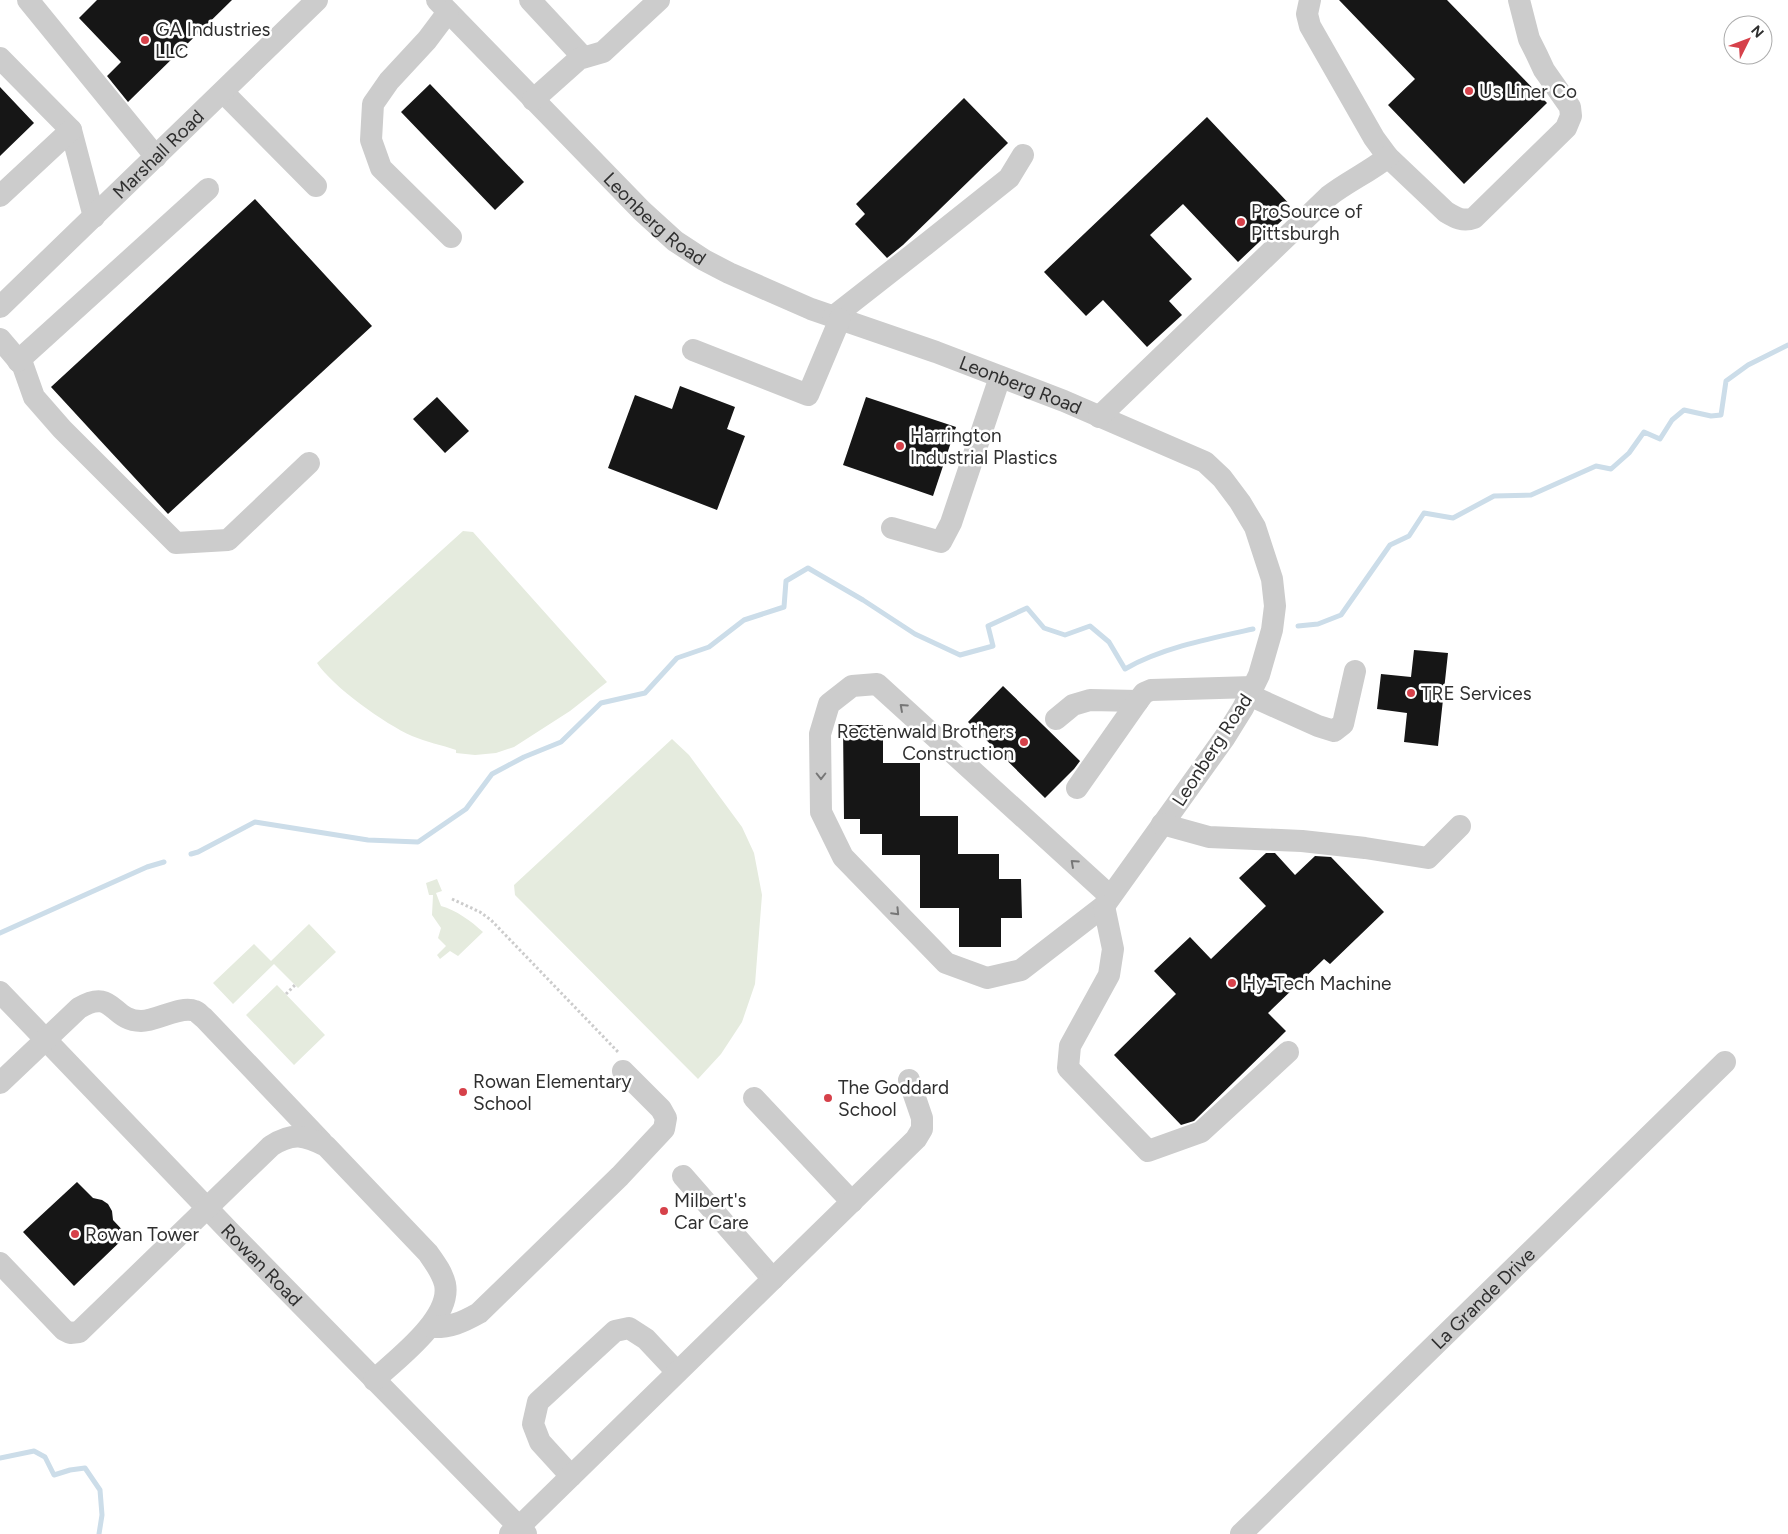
<svg xmlns="http://www.w3.org/2000/svg" width="1788" height="1534" viewBox="0 0 1788 1534" font-family="Figtree,sans-serif">
<style>
.green{fill:#e5ebde}
.lines{fill:none;stroke-linecap:round;stroke-linejoin:round}
.stream{stroke:#ccdde9;stroke-width:5}
.building{fill:#161616}
.path{stroke:#ccc;stroke-width:3;stroke-dasharray:2.5 2.5;stroke-linecap:butt}
.minor{stroke:#ccc;stroke-width:22}
.oneway{stroke:#767676}
.poi-dot{fill:#d6414a;stroke:#fff;stroke-width:2}
.labels{text-anchor:middle;dominant-baseline:central;stroke-width:5;stroke-linejoin:round;paint-order:stroke}
.poi-label{font-size:19px;fill:#2f2f2f;stroke:#fff;text-anchor:start}
.street-label{font-size:19px;fill:#2f2f2f;stroke:#fff}
</style>
<rect width="100%" height="100%" fill="#fff"/>
<!-- green -->
<path class="green" d="M 463,531 L 473,532 L 607,682 L 570,711 L 514,747 L 496,753 L 475,755 L 456,753 L 456,750 C 442,745 426,742 412,736 C 385,724 333,687 317,663 Z
M 672,739 L 689,755 L 742,827 L 754,853 L 762,895 L 755,984 L 742,1022 L 721,1054 L 698,1079 L 515,895 L 514,885 Z
M 437,879 L 442,891 L 436,893 L 441,906 C 456,910 471,921 483,932 L 458,956 L 450,951 L 440,959 L 437,955 L 446,946 L 438,938 L 441,928 L 432,915 L 433,895 L 429,895 L 426,883 Z
M 309,924 L 336,952 L 298,988 L 274,964 L 233,1004 L 213,983 L 254,944 L 271,961 Z
M 277,985 L 325,1035 L 294,1065 L 246,1015 Z"/>
<g class="lines">
<!-- stream -->
<path class="stream" d="M 1298,626 L 1318,624 L 1341,615 L 1390,545 L 1409,536 L 1424,513 L 1453,518 L 1494,496 L 1531,495 L 1596,466 L 1611,469 L 1629,453 L 1644,432 L 1660,439 L 1672,420 L 1684,410 L 1711,416 L 1721,415 L 1726,381 L 1748,365 L 1788,345
M 191,854 L 198,852 L 255,822 L 368,840 L 418,842 L 466,809 L 492,774 L 524,757 L 561,742 L 601,703 L 645,693 L 677,658 L 709,647 L 744,620 L 784,607 L 786,581 L 808,568 L 863,600 L 915,634 L 960,655 L 993,646 L 988,626 L 1027,608 L 1044,628 L 1065,635 L 1090,626 L 1109,642 L 1125,669 C 1161,648 1212,638 1253,629
M 0,933 L 147,867 L 164,862
M 0,1458 L 34,1451 L 45,1457 L 54,1475 L 70,1470 L 85,1468 L 100,1490 L 102,1515 L 99,1534"/>
</g>
<!-- building -->
<path class="building" d="M 97,0 L 232,0 L 128,102 L 107,76 L 121,62 L 79,18 Z
M 1339,0 L 1447,0 L 1547,103 L 1464,184 L 1388,105 L 1415,79 Z
M 430,84 L 524,182 L 495,210 L 401,112 Z
M 0,87 L 34,123 L 0,156 Z
M 964,98 L 1008,143 L 903,245 L 887,258 L 855,224 L 865,214 L 856,204 Z
M 1207,117 L 1294,209 L 1238,262 L 1183,204 L 1150,235 L 1192,279 L 1169,301 L 1182,315 L 1147,347 L 1103,300 L 1086,316 L 1044,272 Z
M 255,199 L 372,326 L 168,514 L 51,387 Z
M 680,386 L 735,407 L 727,429 L 745,436 L 717,510 L 608,468 L 635,395 L 672,409 Z
M 437,397 L 469,431 L 445,453 L 413,419 Z
M 866,397 L 956,427 L 933,496 L 843,465 Z
M 1414,650 L 1448,653 L 1438,746 L 1404,742 L 1407,713 L 1377,709 L 1381,674 L 1411,677 Z
M 1003,686 L 1080,761 L 1074,769 L 1045,798 L 968,722 Z
M 843,725 L 883,725 L 883,763 L 920,763 L 920,816 L 958,816 L 958,854 L 999,854 L 999,879 L 1021,879 L 1022,918 L 1001,918 L 1001,947 L 959,947 L 959,908 L 920,908 L 920,855 L 882,855 L 882,834 L 860,834 L 860,819 L 844,819 Z
M 1266,853 L 1275,853 L 1295,875 L 1315,856 L 1331,857 L 1384,912 L 1330,964 L 1324,959 L 1268,1013 L 1286,1031 L 1194,1121 L 1181,1125 L 1114,1055 L 1176,994 L 1154,971 L 1190,937 L 1211,959 L 1266,906 L 1239,878 Z
M 77,1182 L 93,1198 L 102,1200 L 108,1204 L 112,1211 L 113,1220 L 127,1235 L 74,1286 L 23,1232 Z"/>
<g class="lines">
<!-- path -->
<path class="path" d="M 452,899 L 480,912 L 491,920 L 619,1053
M 286,994 L 295,985"/>
<!-- minor -->
<g class="minor">
<path d="M 28,0 L 156,157"/>
<path id="s1" d="M 437,0 L 642,211 L 675,241 L 704,260 L 729,273 L 811,309 L 936,352 L 1064,401 L 1205,462 L 1222,478 L 1240,502 L 1255,527 L 1272,579 L 1275,606 L 1272,630 L 1259,675 L 1243,708 L 1225,737 L 1104,906 L 1021,970 L 987,978 L 946,963 L 843,857 L 821,812 L 820,734 L 829,704 L 852,686 L 877,684 L 1110,896"/>
<path d="M 530,0 L 583,57"/>
<path d="M 1310,0 L 1307,14 L 1310,26 L 1374,138 L 1388,157 L 1446,212 C 1456,218 1463,222 1474,218 L 1566,128 L 1571,116 L 1570,107 L 1544,70 L 1537,55 L 1529,39 L 1519,0"/>
<path d="M 448,12 L 427,40 L 389,81 L 373,104 L 371,140 L 381,168 L 451,237"/>
<path d="M 0,58 L 71,130 L 94,217"/>
<path d="M 223,92 L 316,186"/>
<path d="M 533,100 L 579,59 L 603,52 L 659,0"/>
<path d="M 0,196 L 71,130"/>
<path id="s2" d="M 0,307 L 317,0"/>
<path d="M 833,317 L 925,245 L 1009,178 L 1023,155"/>
<path d="M 0,339 L 23,366 L 34,397 L 62,429 L 176,543 L 228,540 L 309,463"/>
<path d="M 693,350 L 808,395 L 840,319"/>
<path d="M 18,361 L 208,189"/>
<path d="M 1099,417 L 1329,196 C 1347,182 1369,172 1388,157"/>
<path d="M 892,528 L 941,542 L 951,523 L 1000,377"/>
<path d="M 1249,695 L 1318,726 L 1334,731 L 1343,724 L 1355,671"/>
<path d="M 1056,719 L 1073,705 L 1090,700 L 1138,701"/>
<path d="M 1077,788 L 1138,701 L 1144,693 L 1151,690 L 1253,687"/>
<path d="M 1162,824 L 1209,837 L 1302,841 L 1365,848 L 1428,858 L 1460,826"/>
<path d="M 1104,906 L 1113,949 L 1109,975 L 1070,1046 L 1068,1068 L 1148,1151 L 1201,1132 L 1288,1052"/>
<path id="s3" d="M 0,992 L 231,1233 L 526,1534"/>
<path d="M 0,1083 L 79,1008 C 114,987 111,1021 141,1021 C 157,1021 181,1005 195,1011 C 198,1012 201,1016 204,1018 L 322,1142"/>
<path d="M 754,1098 L 852,1202"/>
<path d="M 683,1176 L 773,1279"/>
<path d="M 0,1263 L 64,1330 L 70,1333 L 79,1332 L 271,1146 C 293,1132 304,1135 326,1146 L 428,1253 C 435,1263 442,1272 445,1284 C 452,1318 397,1359 374,1380"/>
<path d="M 431,1327 C 450,1328 463,1322 479,1313 L 620,1176 L 664,1129 L 666,1118 L 661,1109 L 623,1071"/>
<path d="M 571,1476 L 540,1442 L 533,1424 L 538,1402 L 615,1331 L 629,1328 L 646,1339 L 677,1372"/>
<path d="M 510,1534 L 519,1527 L 916,1139 L 922,1129 L 922,1118 L 909,1080"/>
<path id="s4" d="M 1241,1534 L 1725,1062"/>
</g>
</g>
<!-- one-way arrows -->
<defs><path id="oneway-chevron" d="M-2-3.5L2.5 0L-2 3.5" fill="none" stroke-width="1.6" stroke-linecap="round" stroke-linejoin="round" transform="scale(1.25)"/></defs>
<g class="oneway">
<use href="#oneway-chevron" transform="translate(903 707) rotate(-138)"/>
<use href="#oneway-chevron" transform="translate(821 776) rotate(90)"/>
<use href="#oneway-chevron" transform="translate(1074 863) rotate(-138)"/>
<use href="#oneway-chevron" transform="translate(896 912) rotate(46)"/>
</g>
<!-- markers -->
<g class="poi-dot">
<circle cx="145" cy="40" r="5"/>
<circle cx="1469" cy="91" r="5"/>
<circle cx="1241" cy="222" r="5"/>
<circle cx="900" cy="446" r="5"/>
<circle cx="1411" cy="693" r="5"/>
<circle cx="1024" cy="742" r="5"/>
<circle cx="1232" cy="983" r="5"/>
<circle cx="463" cy="1092" r="5"/>
<circle cx="828" cy="1098" r="5"/>
<circle cx="664" cy="1211" r="5"/>
<circle cx="75" cy="1234" r="5"/>
</g>
<g class="labels">
<!-- poi labels -->
<g class="poi-label">
<text x="155" y="29">GA Industries<tspan x="155" dy="22">LLC</tspan></text>
<text x="1479" y="91">Us Liner Co</text>
<text x="1251" y="211">ProSource of<tspan x="1251" dy="22">Pittsburgh</tspan></text>
<text x="910" y="435">Harrington<tspan x="910" dy="22">Industrial Plastics</tspan></text>
<text x="1421" y="693">TRE Services</text>
<text x="1014" y="731" text-anchor="end">Rectenwald Brothers<tspan x="1014" dy="22">Construction</tspan></text>
<text x="1242" y="983">Hy-Tech Machine</text>
<text x="473" y="1081">Rowan Elementary<tspan x="473" dy="22">School</tspan></text>
<text x="838" y="1087">The Goddard<tspan x="838" dy="22">School</tspan></text>
<text x="674" y="1200">Milbert's<tspan x="674" dy="22">Car Care</tspan></text>
<text x="85" y="1234">Rowan Tower</text>
</g>
<!-- street labels -->
<g class="street-label">
<text stroke="none"><textPath href="#s2" startOffset="220">Marshall Road</textPath></text>
<text stroke="none"><textPath href="#s1" startOffset="309">Leonberg Road</textPath></text>
<text stroke="none"><textPath href="#s1" startOffset="714">Leonberg Road</textPath></text>
<text transform="translate(1212 750) rotate(-57)">Leonberg Road</text>
<text stroke="none"><textPath href="#s3" startOffset="378">Rowan Road</textPath></text>
<text stroke="none"><textPath href="#s4" startOffset="338">La Grande Drive</textPath></text>
</g>
</g>
<!-- north arrow -->
<g transform="translate(1748 40) rotate(48)"><circle r="24" fill="#ffffff" stroke="#acacac"/>
<path d="M0-4L9 19L0 12L-9 19Z" fill="#d6414a"/>
<text y="-8" font-size="14" font-weight="bold" text-anchor="middle" fill="#2f2f2f">N</text>
</g>
</svg>
